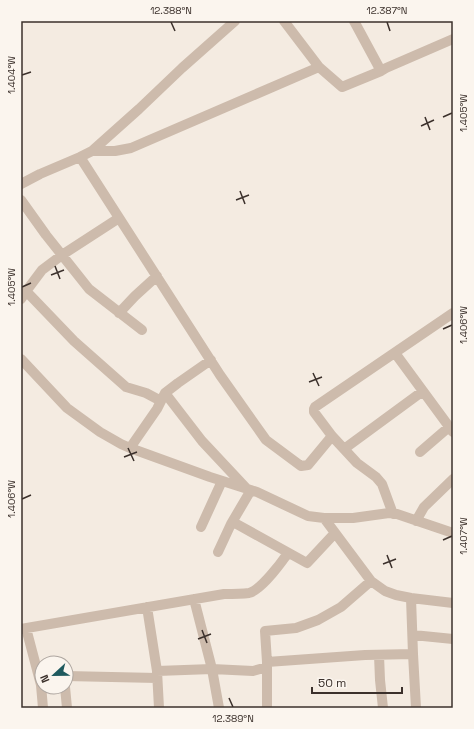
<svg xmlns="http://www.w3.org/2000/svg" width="474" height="729" viewBox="0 0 474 729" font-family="'Space Grotesk',sans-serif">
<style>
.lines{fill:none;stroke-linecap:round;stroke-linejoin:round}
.street{stroke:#cdbbac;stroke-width:10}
.ticks{fill:none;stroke:#3b302b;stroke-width:1.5}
.neatline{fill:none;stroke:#3b302b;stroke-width:1.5}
.ticks-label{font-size:10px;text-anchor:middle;fill:#3b302b}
</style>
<rect width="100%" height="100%" fill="#f4ebe1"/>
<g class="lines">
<!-- street -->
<path class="street" d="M 284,21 L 319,67
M 354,21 L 381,71
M 92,151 L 139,109 L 182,68 L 235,21
M 80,157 L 220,375 L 266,440 L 301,466 L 308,465 L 332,436
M 21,184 L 40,174 L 80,157 L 92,151 L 115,151 L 131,148 L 319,67 L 342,87 L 381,71 L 386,68 L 453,39
M 21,200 L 46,235 L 89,289 L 142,330
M 26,291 L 74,341 L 126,387 L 146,393 L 161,401
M 21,299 L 27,290 L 42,270 L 62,255 L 119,218
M 119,313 L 135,296 L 157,276
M 395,353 L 453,432
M 21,359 L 67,408 L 100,432 L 121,444 L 130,448 L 210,477 L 257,492 L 308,516 L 324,518 L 353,518 L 389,513 L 397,514 L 453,533
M 165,393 L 202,441 L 246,488
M 130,448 L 157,409 L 165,393 L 178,383 L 211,360
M 344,449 L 423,391
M 420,452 L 449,427
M 393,514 L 382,484 L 376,477 L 357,463 L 332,436 L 314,412 L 314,409 L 315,407 L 453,313
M 324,518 L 371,581 L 385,591 L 396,595 L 411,598 L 453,603
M 416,521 L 424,507 L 453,479
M 233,522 L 307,563 L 335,533
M 201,527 L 222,481
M 218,552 L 231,524 L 251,490
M 194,599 L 212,669 L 219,708
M 147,607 L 157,671 L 159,708
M 26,628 L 41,685 L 43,708
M 21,629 L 224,594 C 232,594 241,594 249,593 C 261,590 281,563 288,553
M 413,635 L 453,639
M 413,654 L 416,708
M 379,655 L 380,680 L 383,708
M 267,662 L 365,655 L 413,654 L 411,598
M 157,671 L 212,669 L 253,671 L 267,667
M 66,676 L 157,678
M 65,687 L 67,708
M 267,708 L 267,662 L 265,631 L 296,628 L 318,620 L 341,607 L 371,581"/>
</g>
<!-- ticks -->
<path class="ticks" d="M 171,22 L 175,31M 387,22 L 390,31M 22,75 L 31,72M 425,117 L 430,130M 443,117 L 452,113M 421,126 L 434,120M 240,191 L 245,204M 236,200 L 249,195M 55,266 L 60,279M 51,275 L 64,270M 22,287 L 31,283M 443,329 L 452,325M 313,373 L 319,386M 309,382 L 322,377M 128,448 L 134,461M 124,457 L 137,452M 22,499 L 31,495M 443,540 L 452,536M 387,555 L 392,568M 383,564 L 396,559M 202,630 L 207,643M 198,639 L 211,634M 229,698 L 233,707"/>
<!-- border -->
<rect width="474" height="729" fill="none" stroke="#fbf5ee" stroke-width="44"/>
<!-- north arrow -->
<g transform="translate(54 675) rotate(248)"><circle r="19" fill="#fbf5ee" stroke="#aea6a0"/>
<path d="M0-3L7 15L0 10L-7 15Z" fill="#1f5a5e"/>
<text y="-6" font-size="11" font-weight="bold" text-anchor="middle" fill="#3b302b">N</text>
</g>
<!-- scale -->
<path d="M312 687v6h90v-6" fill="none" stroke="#3b302b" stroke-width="2"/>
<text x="318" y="687" font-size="12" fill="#3b302b" stroke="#fbf5ee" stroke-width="3" paint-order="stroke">50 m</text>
<rect x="22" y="22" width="430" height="685" class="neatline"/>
<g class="ticks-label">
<text x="171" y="14">12.388°N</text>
<text x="387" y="14">12.387°N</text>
<text transform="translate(11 75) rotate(-90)" y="4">1.404°W</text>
<text transform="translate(463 113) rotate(-90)" y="4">1.405°W</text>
<text transform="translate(11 287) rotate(-90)" y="4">1.405°W</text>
<text transform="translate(463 325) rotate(-90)" y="4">1.406°W</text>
<text transform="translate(11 499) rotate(-90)" y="4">1.406°W</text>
<text transform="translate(463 536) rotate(-90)" y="4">1.407°W</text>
<text x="233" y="722">12.389°N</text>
</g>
</svg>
